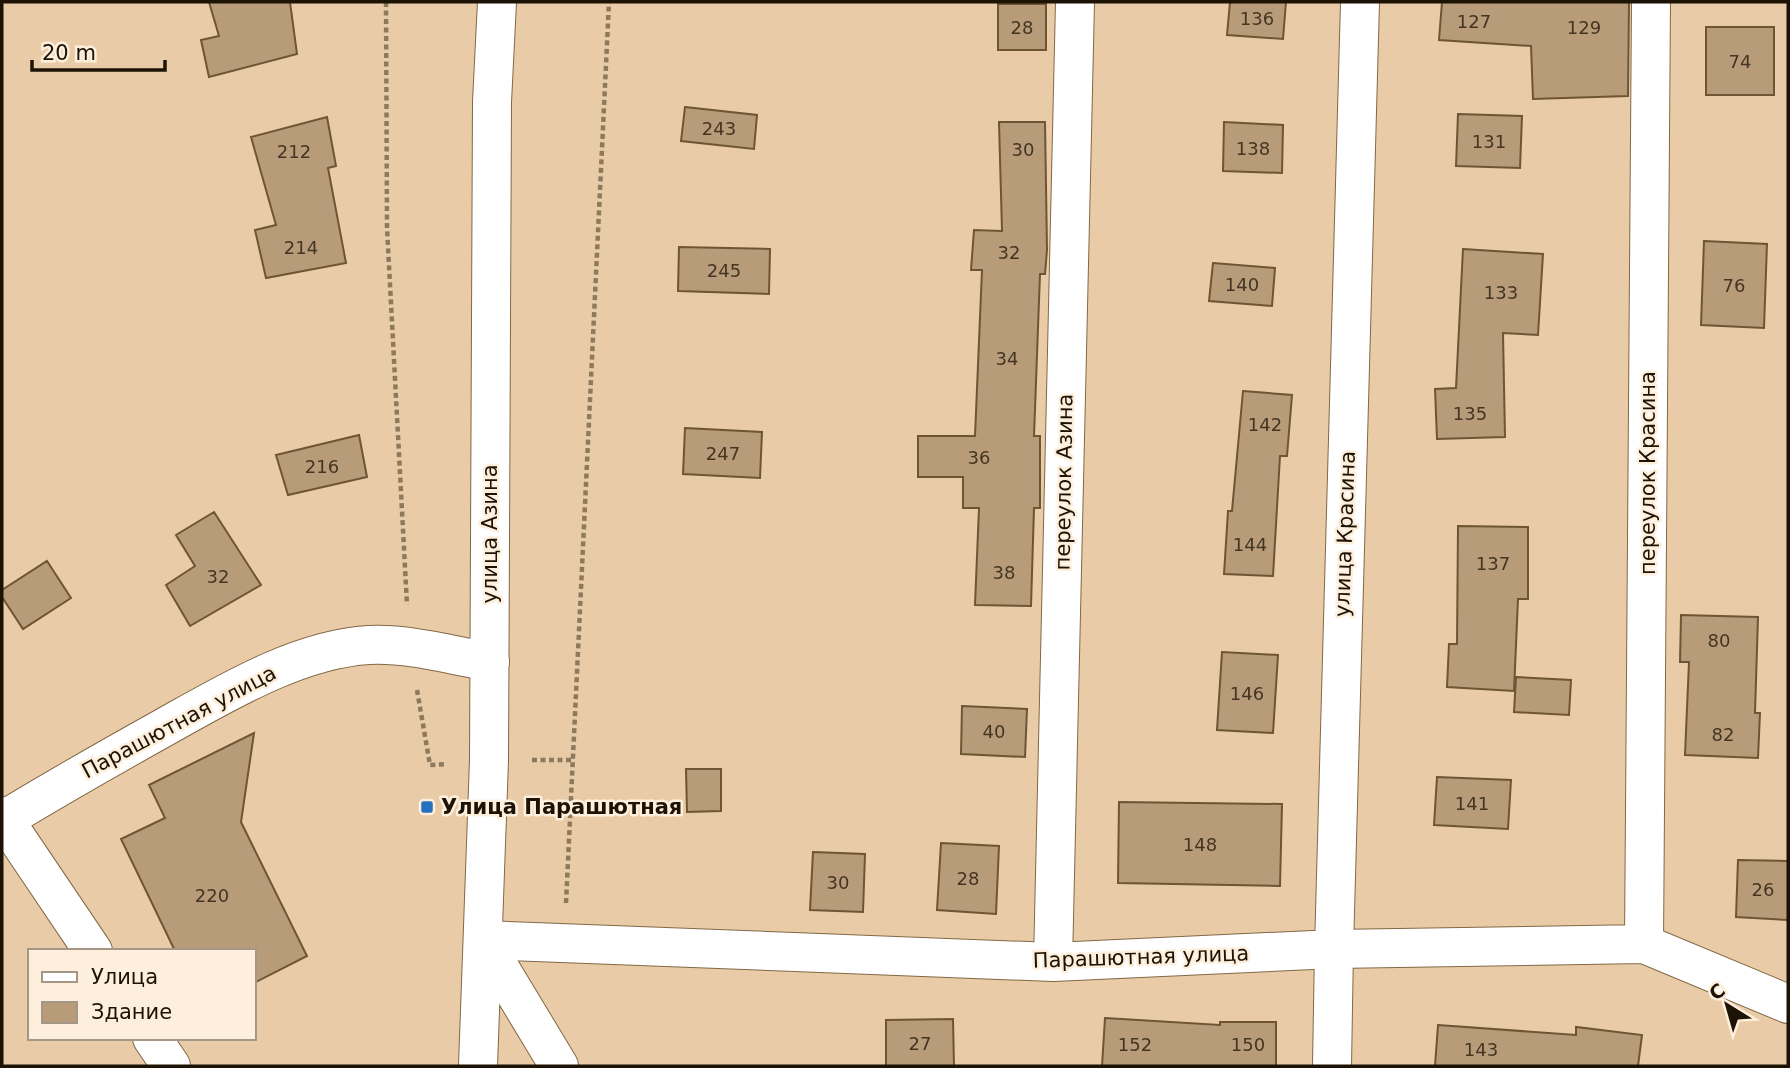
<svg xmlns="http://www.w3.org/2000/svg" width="1790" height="1068" viewBox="0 0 1790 1068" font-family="'DejaVu Sans',sans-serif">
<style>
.building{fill:#b89c79;stroke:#6e5534;stroke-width:2}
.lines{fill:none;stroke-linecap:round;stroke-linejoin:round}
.minor-casing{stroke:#826846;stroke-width:40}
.primary-casing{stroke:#826846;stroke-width:40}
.path{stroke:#8d795e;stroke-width:4.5;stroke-dasharray:5 3.5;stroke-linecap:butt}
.minor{stroke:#fff;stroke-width:38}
.primary{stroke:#fff;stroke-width:38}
.poi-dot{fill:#2570bf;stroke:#feefdd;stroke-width:2.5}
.labels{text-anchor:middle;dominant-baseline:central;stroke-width:5;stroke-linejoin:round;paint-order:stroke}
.number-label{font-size:18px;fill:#443522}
.street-label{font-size:21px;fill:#1d1305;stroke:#feefdd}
.poi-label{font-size:21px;font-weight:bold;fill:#1d1305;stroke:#feefdd;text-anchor:start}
</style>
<rect width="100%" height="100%" fill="#e9cca7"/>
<!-- building -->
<path class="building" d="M 209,2 L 290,2 L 297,54 L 209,77 L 201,40 L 219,36 Z
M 1230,2 L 1286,2 L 1283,39 L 1227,35 Z
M 1442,2 L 1629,2 L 1628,96 L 1533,99 L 1531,46 L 1439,40 Z
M 998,4 L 1046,4 L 1046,50 L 998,50 Z
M 1706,27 L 1774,27 L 1774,95 L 1706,95 Z
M 685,107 L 757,115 L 754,149 L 681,141 Z
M 1458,114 L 1522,116 L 1520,168 L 1456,166 Z
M 327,117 L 336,166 L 328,168 L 346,263 L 266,278 L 255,230 L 276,225 L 251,137 Z
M 999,122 L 1045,122 L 1047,250 L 1045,274 L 1040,274 L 1034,436 L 1040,436 L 1040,508 L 1034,508 L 1031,606 L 975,605 L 979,508 L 963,508 L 963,477 L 918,477 L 918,436 L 975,436 L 982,270 L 971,270 L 974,230 L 1002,231 Z
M 1224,122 L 1283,125 L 1282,173 L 1223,171 Z
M 1704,241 L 1767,244 L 1764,328 L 1701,325 Z
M 679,247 L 770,249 L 769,294 L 678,291 Z
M 1463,249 L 1543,254 L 1538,335 L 1503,333 L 1505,437 L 1437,439 L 1435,389 L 1456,388 Z
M 1213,263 L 1275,268 L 1272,306 L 1209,301 Z
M 1243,391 L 1292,395 L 1287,456 L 1280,456 L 1273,576 L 1224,574 L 1228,511 L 1232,511 Z
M 685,428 L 762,432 L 760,478 L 683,474 Z
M 359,435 L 367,477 L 288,495 L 276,455 Z
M 214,512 L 261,585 L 190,626 L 166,585 L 195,566 L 176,535 Z
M 1458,526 L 1528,527 L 1528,599 L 1518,599 L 1514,691 L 1447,687 L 1449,644 L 1457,644 Z
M 47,561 L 71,598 L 23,629 L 2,597 L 2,590 Z
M 1681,615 L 1758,617 L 1755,713 L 1760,713 L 1758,758 L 1685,755 L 1689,662 L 1680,662 Z
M 1222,652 L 1278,655 L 1273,733 L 1217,730 Z
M 1516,677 L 1571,680 L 1569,715 L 1514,712 Z
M 962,706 L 1027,709 L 1025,757 L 961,754 Z
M 254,733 L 241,822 L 307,956 L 254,983 L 254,951 L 175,951 L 121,839 L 165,818 L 149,785 Z
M 686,769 L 721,769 L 721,811 L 687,812 Z
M 1437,777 L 1511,780 L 1508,829 L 1434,825 Z
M 1119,802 L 1282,804 L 1280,886 L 1118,883 Z
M 941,843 L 999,846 L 996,914 L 937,910 Z
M 813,852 L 865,854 L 863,912 L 810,910 Z
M 1738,860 L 1788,861 L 1788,920 L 1736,917 Z
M 1105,1018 L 1220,1025 L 1220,1022 L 1276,1022 L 1276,1066 L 1102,1066 Z
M 953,1019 L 954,1066 L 886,1066 L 886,1020 Z
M 1438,1025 L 1576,1035 L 1576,1027 L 1642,1035 L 1638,1066 L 1435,1066 Z"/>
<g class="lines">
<!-- minor casing -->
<g class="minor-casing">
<path id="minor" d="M 2,816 L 93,951
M 2,821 C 55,789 109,758 163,728 C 224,694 298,649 369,645 C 408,643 451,655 490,662
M 483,940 L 1053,962 L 1334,949 L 1644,944 L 1788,1004
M 483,940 L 559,1066
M 1644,944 L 1651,2
M 1053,962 L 1075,2
M 152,1038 L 171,1066
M 1332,1066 L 1334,949 L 1360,2"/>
</g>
<!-- primary casing -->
<g class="primary-casing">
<path id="primary" d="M 478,1066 L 489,760 L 492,102 L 497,2"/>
</g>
<!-- path -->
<path class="path" d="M 386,2 L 387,228 L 407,605
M 417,690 L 430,765 L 446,764
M 532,760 L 573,760
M 566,903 L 609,2"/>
<!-- minor -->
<use href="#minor" class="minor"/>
<!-- primary -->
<use href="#primary" class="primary"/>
</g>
<!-- markers -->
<rect class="poi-dot" x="420" y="800" width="14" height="14" rx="3.5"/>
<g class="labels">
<!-- number labels -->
<g class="number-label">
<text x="1257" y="18">136</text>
<text x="1474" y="21">127</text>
<text x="1022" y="27">28</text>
<text x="1584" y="27">129</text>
<text x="1740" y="61">74</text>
<text x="719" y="128">243</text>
<text x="1489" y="141">131</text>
<text x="1253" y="148">138</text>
<text x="1023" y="149">30</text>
<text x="294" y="151">212</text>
<text x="301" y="247">214</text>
<text x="1009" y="252">32</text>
<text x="724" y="270">245</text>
<text x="1242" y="284">140</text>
<text x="1734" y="285">76</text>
<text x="1501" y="292">133</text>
<text x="1007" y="358">34</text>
<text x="1470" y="413">135</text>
<text x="1265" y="424">142</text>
<text x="723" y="453">247</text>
<text x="979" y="457">36</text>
<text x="322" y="466">216</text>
<text x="1250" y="544">144</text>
<text x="1493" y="563">137</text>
<text x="1004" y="572">38</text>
<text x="218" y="576">32</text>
<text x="1719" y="640">80</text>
<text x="1247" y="693">146</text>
<text x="994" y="731">40</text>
<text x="1723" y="734">82</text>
<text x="1472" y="803">141</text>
<text x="1200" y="844">148</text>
<text x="968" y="878">28</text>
<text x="838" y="882">30</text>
<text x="1763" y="889">26</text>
<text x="212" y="895">220</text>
<text x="920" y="1043">27</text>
<text x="1135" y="1044">152</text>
<text x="1248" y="1044">150</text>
<text x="1481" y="1049">143</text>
</g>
<!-- street labels -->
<g class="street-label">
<text transform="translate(1648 473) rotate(-90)">переулок Красина</text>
<text transform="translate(1064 482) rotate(-89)">переулок Азина</text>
<text transform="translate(490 534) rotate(-90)">улица Азина</text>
<text transform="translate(1345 534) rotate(-88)">улица Красина</text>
<text transform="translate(179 722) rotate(-28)">Парашютная улица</text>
<text transform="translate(1141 957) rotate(-2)">Парашютная улица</text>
</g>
<!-- poi labels -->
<g class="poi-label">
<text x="441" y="807">Улица Парашютная</text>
</g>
</g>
<!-- border -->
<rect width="1790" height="1068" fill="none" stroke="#1d1305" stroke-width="7"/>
<!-- legend -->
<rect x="28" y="949" width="228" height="91" fill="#feefdd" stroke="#a49787" stroke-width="2"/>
<rect x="42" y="972" width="35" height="10" fill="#ffffff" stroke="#a49787" stroke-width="2"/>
<text x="91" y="984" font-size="21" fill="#1d1305">Улица</text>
<rect x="42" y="1002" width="35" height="21" fill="#b89c79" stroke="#a49787" stroke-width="2"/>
<text x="91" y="1019" font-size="21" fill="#1d1305">Здание</text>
<!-- north arrow -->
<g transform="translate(1727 1005) rotate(323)" stroke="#feefdd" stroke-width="5" paint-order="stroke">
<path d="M0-5L12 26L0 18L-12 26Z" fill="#1d1305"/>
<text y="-10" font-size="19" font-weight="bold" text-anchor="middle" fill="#1d1305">С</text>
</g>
<!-- scale -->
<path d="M32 60v10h133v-10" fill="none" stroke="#1d1305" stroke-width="3.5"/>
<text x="42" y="60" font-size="21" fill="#1d1305" stroke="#feefdd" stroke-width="5" paint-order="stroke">20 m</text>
</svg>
